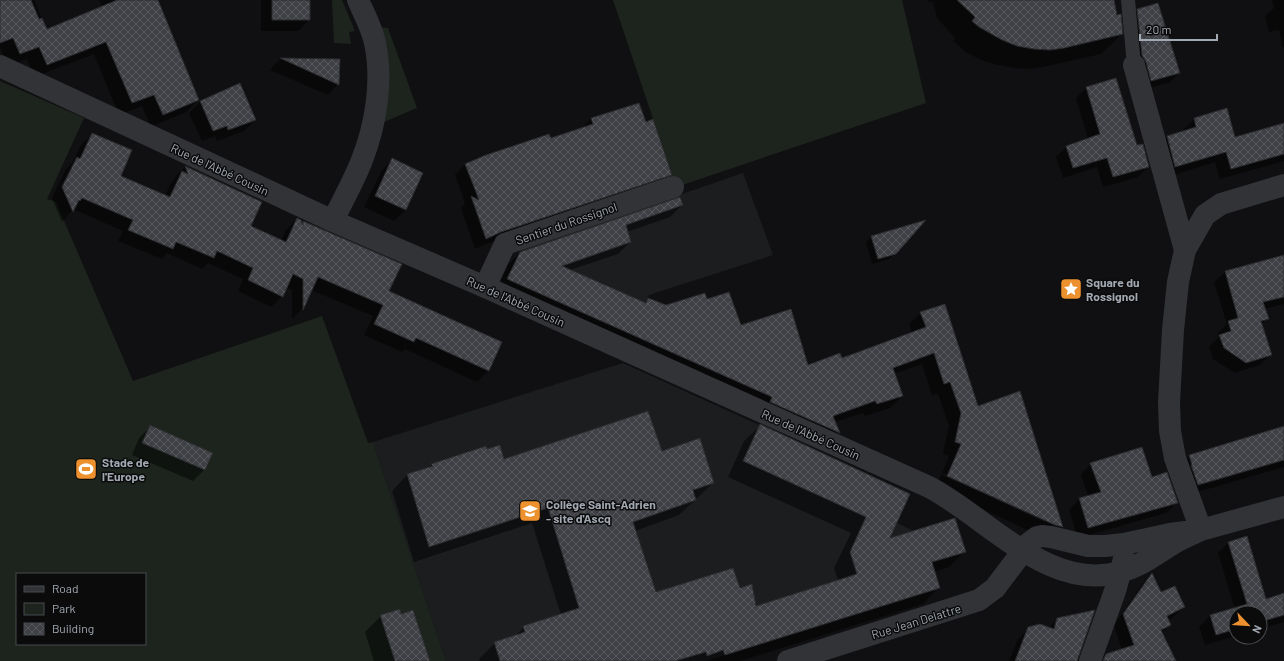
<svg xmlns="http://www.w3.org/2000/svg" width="1284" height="661" viewBox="0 0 1284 661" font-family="Barlow,sans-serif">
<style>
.built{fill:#1c1d1e}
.green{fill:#1d241d;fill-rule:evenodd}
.shadow{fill:#0007;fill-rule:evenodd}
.building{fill:url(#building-cross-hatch);stroke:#2a2b2d}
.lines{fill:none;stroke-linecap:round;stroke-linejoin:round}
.lane{stroke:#313336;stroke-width:14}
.street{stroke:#313336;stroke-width:22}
.labels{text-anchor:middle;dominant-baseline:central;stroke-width:3;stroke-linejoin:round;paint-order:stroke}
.street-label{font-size:12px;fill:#a2a9b2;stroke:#0b0b0c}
.poi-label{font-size:12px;font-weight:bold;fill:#a2a9b2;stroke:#0b0b0c;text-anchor:start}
</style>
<defs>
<pattern id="building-cross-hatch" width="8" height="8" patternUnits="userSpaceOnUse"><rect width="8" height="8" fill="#3f4045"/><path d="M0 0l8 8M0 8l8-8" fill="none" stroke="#58595d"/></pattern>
</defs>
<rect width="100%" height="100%" fill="#101012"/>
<!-- built -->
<path class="built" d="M 743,173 L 773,255 L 649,295 L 631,334 L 507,279 L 522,249 Z
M 623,363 L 910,494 L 897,523 L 914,531 L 921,528 L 940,588 L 706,661 L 446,661 L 373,442 Z"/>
<!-- green -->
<path class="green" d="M 332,0 L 342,0 L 355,31 L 349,32 L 351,44 L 334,43 Z
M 613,0 L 902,0 L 926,103 L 676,187 Z
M 378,27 L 388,28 L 417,108 L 384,122 Z
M 0,81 L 84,118 L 47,199 L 56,202 L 133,381 L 322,316 L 368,443 L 373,442 L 446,661 L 0,661 ZM 17,574 L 145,574 L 145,644 L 17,644 Z"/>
<!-- shadow -->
<path class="shadow" d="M 0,0 L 34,0 L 46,30 L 102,7 L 99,0 L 157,0 L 198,100 L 186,112 L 151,127 L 142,106 L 119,115 L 94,54 L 34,77 L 27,59 L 8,66 L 1,49 L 0,50 Z
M 261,0 L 309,0 L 309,20 L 298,31 L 261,31 Z
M 928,0 L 1112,0 L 1122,34 L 1101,54 L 1043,67 L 1029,69 L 1014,68 L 997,65 L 981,60 L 967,53 L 953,41 L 955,38 L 937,18 L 933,2 L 928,2 Z
M 1272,0 L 1284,0 L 1284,47 L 1283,48 L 1279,30 L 1269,32 L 1265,16 L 1274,8 Z
M 1138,10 L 1179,73 L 1170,82 L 1142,90 L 1129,19 Z
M 280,59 L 339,60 L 338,84 L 328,95 L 270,70 Z
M 239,84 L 255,120 L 244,131 L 217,141 L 215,136 L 202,141 L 189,113 L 200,102 Z
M 1086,88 L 1136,147 L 1148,167 L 1138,177 L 1103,187 L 1097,167 L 1063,178 L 1056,157 L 1067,146 L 1088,139 L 1076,98 Z
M 1226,109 L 1235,138 L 1284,124 L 1284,161 L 1220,179 L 1215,162 L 1164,178 L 1156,148 L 1167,137 L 1184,132 L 1183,130 L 1194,119 Z
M 591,119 L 671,175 L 661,185 L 489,243 L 475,249 L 461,208 L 465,203 L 455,175 L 465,164 L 581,129 Z
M 92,135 L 120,176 L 165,196 L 171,183 L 175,179 L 175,177 L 185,167 L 261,202 L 250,226 L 281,241 L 286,230 L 297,219 L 301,224 L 303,222 L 388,292 L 501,342 L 488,371 L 477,382 L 405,349 L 402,352 L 364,335 L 373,316 L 311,290 L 302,309 L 292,319 L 292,290 L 286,287 L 282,296 L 271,307 L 238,291 L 243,279 L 208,263 L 202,269 L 167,253 L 162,259 L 118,241 L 123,231 L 73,209 L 62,222 L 52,198 L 66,169 L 73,162 L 81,145 ZM 175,184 L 177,184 L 169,202 L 167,201 Z
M 393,159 L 422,173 L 406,210 L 394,221 L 364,207 L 382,170 Z
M 682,205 L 670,217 L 627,232 L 630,242 L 618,254 L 570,270 L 644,303 L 648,299 L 666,306 L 707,300 L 740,326 L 807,366 L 841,359 L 912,333 L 909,324 L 921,313 L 977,407 L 1019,393 L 1061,527 L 1050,538 L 1043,537 L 936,488 L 949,456 L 943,454 L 949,426 L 938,393 L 932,395 L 922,364 L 894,374 L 902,396 L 890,408 L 865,416 L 863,413 L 835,422 L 838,433 L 827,444 L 496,291 L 508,265 L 520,253 ZM 943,473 L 1045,519 L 1045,522 L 942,475 Z
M 871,237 L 895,253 L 889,259 L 872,264 L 866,242 Z
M 1284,256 L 1284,304 L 1264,309 L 1267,318 L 1261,325 L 1271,354 L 1260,365 L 1235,373 L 1213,359 L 1209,346 L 1219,337 L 1218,333 L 1227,324 L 1214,282 L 1225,272 Z
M 760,426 L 909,494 L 888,540 L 965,551 L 949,567 L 934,572 L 938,588 L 923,604 L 740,661 L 480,661 L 479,659 L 495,643 L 515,636 L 524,627 L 561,615 L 532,523 L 414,562 L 392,491 L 407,475 L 428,469 L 432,465 L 487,450 L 504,461 L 661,452 L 713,483 L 679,515 L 635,531 L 655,594 L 739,589 L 755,607 L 838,580 L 834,568 L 851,533 L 728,477 L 744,441 Z
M 150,427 L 211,453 L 204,470 L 193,481 L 132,455 L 139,438 Z
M 1284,427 L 1284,467 L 1187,495 L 1179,467 L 1190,456 Z
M 1091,464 L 1152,478 L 1177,503 L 1166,513 L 1078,538 L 1069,510 L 1079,499 L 1088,497 L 1081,474 Z
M 1229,542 L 1265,600 L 1284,594 L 1284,622 L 1260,629 L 1260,613 L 1236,613 L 1236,636 L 1205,645 L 1199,627 L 1210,616 L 1235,609 L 1218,553 Z
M 1152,575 L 1161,594 L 1184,607 L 1173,617 L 1168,620 L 1170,625 L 1161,633 L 1167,661 L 1110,661 L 1122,650 L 1114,625 L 1142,585 Z
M 381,616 L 400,616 L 429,661 L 374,661 L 365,632 Z
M 1058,619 L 1076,661 L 1009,661 L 1018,639 L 1029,628 L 1049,628 Z"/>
<!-- building -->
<path class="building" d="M 0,0 L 31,0 L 39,19 L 42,18 L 47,29 L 117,0 L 158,0 L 199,100 L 163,115 L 154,95 L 132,103 L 106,42 L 47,65 L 39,47 L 20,54 L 13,38 L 0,43 Z
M 272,0 L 310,0 L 310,20 L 272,20 Z
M 957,0 L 1114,0 L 1117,15 L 1121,14 L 1123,34 L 1064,48 L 1050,50 L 1034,49 L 1017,46 L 1002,40 L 979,27 L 972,21 L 975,17 Z
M 1158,3 L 1180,73 L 1151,81 L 1146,62 L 1142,55 L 1137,9 Z
M 280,58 L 340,59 L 339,85 Z
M 1116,78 L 1137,145 L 1143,144 L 1149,167 L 1113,177 L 1107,158 L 1073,168 L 1066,146 L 1100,134 L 1086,87 Z
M 240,83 L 256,120 L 228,130 L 227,126 L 213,131 L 200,101 Z
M 639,103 L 646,122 L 653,119 L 672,175 L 501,232 L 486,239 L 471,196 L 479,200 L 465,164 L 486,155 L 549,134 L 551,138 L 593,124 L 591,118 Z
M 1227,108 L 1235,137 L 1284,123 L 1284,154 L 1231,169 L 1226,152 L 1175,167 L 1167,136 L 1196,127 L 1194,118 Z
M 92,133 L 132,150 L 121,176 L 170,197 L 182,171 L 188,174 L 185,166 L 262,202 L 251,226 L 286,242 L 297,218 L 301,220 L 303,225 L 303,221 L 402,264 L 389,291 L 502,342 L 489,371 L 416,338 L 414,342 L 374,324 L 383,305 L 318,277 L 303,310 L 303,279 L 293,274 L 283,297 L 248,280 L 253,268 L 217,251 L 214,258 L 176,242 L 173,249 L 128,230 L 133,220 L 82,198 L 80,201 L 79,200 L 73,212 L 62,187 L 77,157 L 80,159 Z
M 392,158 L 423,173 L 406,210 L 375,196 Z
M 680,197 L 683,205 L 626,225 L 631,242 L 562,266 L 646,303 L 648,298 L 666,305 L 705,293 L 707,299 L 729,292 L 741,325 L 791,309 L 808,365 L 840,353 L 842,358 L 926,327 L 920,312 L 945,304 L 978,406 L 1020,391 L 1063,527 L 1055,525 L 947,476 L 961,444 L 955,442 L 961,413 L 950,382 L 944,384 L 934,353 L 893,368 L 903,396 L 877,404 L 875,401 L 833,416 L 840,433 L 770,402 L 772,397 L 507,279 L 520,252 Z
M 926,220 L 896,254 L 878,259 L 871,236 Z
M 1284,255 L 1284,297 L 1263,302 L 1269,319 L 1261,321 L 1272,355 L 1246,363 L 1224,348 L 1219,335 L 1231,331 L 1228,321 L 1238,318 L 1225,271 Z
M 648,411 L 662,451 L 700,438 L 714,483 L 693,490 L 696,500 L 633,522 L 656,592 L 733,568 L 740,588 L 752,584 L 756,606 L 857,574 L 850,552 L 866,517 L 743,461 L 760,424 L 910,494 L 890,538 L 955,518 L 966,552 L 932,562 L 940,588 L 725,655 L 723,650 L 707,656 L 706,652 L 675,661 L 500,661 L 494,642 L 525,632 L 523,626 L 579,608 L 548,508 L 429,547 L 407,474 L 433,466 L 431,464 L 486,446 L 487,449 L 500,445 L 504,459 Z
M 150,425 L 213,453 L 205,470 L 142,443 Z
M 1284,426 L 1284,460 L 1198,485 L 1191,465 L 1192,465 L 1189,455 Z
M 1142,447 L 1152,477 L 1167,472 L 1178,503 L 1088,528 L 1079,498 L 1101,492 L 1090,463 Z
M 1247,536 L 1266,599 L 1284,593 L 1284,615 L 1260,622 L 1260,613 L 1236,613 L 1236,629 L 1216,635 L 1210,615 L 1247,604 L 1228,542 Z
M 1152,573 L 1161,592 L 1175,586 L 1185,607 L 1167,616 L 1171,625 L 1161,630 L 1176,661 L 1103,661 L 1106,654 L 1134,645 L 1123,614 Z
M 400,609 L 401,614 L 413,610 L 430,661 L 395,661 L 380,615 Z
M 1095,610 L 1077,661 L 1015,661 L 1028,627 L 1040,624 L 1054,629 L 1057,618 Z"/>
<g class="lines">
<!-- lane -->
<path class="lane" d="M 1128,0 L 1134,65"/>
<!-- street -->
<path class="street" d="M 1134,65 L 1185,250
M 0,66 L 333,221 L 492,290 L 929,487 C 987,517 1051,595 1123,571 C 1141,566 1156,554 1171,545 C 1180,539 1191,535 1201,530
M 333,221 C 342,201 354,181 362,160 C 376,124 383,81 375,43 C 372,28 364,14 358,0
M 485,287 L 505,244 L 673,187
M 1201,530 L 1175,458 L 1170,431 L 1169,402 L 1173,330 L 1178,282 L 1185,250 L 1205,215 L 1221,204 L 1284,185
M 788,661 L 979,600 L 995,588 L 1029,543 L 1037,537 L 1042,536 L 1051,537 L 1088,546 L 1105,546 L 1124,544 L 1170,534 L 1201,530 L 1284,507
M 1090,661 L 1115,591 L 1124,559"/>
</g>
<!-- icons -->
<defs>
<g id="sight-square" transform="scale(1.15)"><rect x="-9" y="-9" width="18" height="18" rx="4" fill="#ec912e" stroke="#0b0b0c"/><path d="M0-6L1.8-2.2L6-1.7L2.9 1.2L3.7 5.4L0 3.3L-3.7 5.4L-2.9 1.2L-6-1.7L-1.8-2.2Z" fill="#fff"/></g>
<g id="stadium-square" transform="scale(1.15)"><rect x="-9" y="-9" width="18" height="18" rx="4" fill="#ec912e" stroke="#0b0b0c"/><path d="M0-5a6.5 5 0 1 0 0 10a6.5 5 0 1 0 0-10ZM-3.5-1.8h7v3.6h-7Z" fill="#fff"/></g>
<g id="school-square" transform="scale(1.15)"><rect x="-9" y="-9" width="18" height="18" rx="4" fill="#ec912e" stroke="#0b0b0c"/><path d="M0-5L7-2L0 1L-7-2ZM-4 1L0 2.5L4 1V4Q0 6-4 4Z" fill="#fff"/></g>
</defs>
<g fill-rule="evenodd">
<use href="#sight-square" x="1071" y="289"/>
<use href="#stadium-square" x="86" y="469"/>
<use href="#school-square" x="530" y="511"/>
</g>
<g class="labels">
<!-- street labels -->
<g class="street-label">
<text transform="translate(220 169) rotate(25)">Rue de l'Abbé Cousin</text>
<text transform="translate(566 223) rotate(-19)">Sentier du Rossignol</text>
<text transform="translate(516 301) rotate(24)">Rue de l'Abbé Cousin</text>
<text transform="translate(811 434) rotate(24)">Rue de l'Abbé Cousin</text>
<text transform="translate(916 621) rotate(-17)">Rue Jean Delattre</text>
</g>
<!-- poi labels -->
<g class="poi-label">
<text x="1086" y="282">Square du<tspan x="1086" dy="14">Rossignol</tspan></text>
<text x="102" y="462">Stade de<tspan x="102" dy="14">l'Europe</tspan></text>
<text x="546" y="504">Collège Saint-Adrien<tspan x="546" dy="14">- site d'Ascq</tspan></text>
</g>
</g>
<!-- legend -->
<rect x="16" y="573" width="130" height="72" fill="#0b0b0c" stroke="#474a4e"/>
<rect x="24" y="586" width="20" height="6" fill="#313336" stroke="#474a4e"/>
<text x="52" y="593" font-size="12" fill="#a2a9b2">Road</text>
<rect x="24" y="603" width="20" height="12" fill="#1d241d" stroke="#474a4e"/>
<text x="52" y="613" font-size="12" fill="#a2a9b2">Park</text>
<rect x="24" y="623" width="20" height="12" fill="url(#building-cross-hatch)" stroke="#474a4e"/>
<text x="52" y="633" font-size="12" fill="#a2a9b2">Building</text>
<!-- north arrow -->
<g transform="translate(1248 625) rotate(115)"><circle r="19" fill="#0b0b0c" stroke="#474a4e"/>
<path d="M0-3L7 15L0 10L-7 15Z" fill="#ec912e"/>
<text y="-6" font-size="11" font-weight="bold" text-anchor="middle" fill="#a2a9b2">N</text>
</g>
<!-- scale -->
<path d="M1140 34v6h77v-6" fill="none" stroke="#a2a9b2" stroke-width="2"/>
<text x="1146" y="34" font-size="12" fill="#a2a9b2" stroke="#0b0b0c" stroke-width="3" paint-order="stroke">20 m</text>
</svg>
